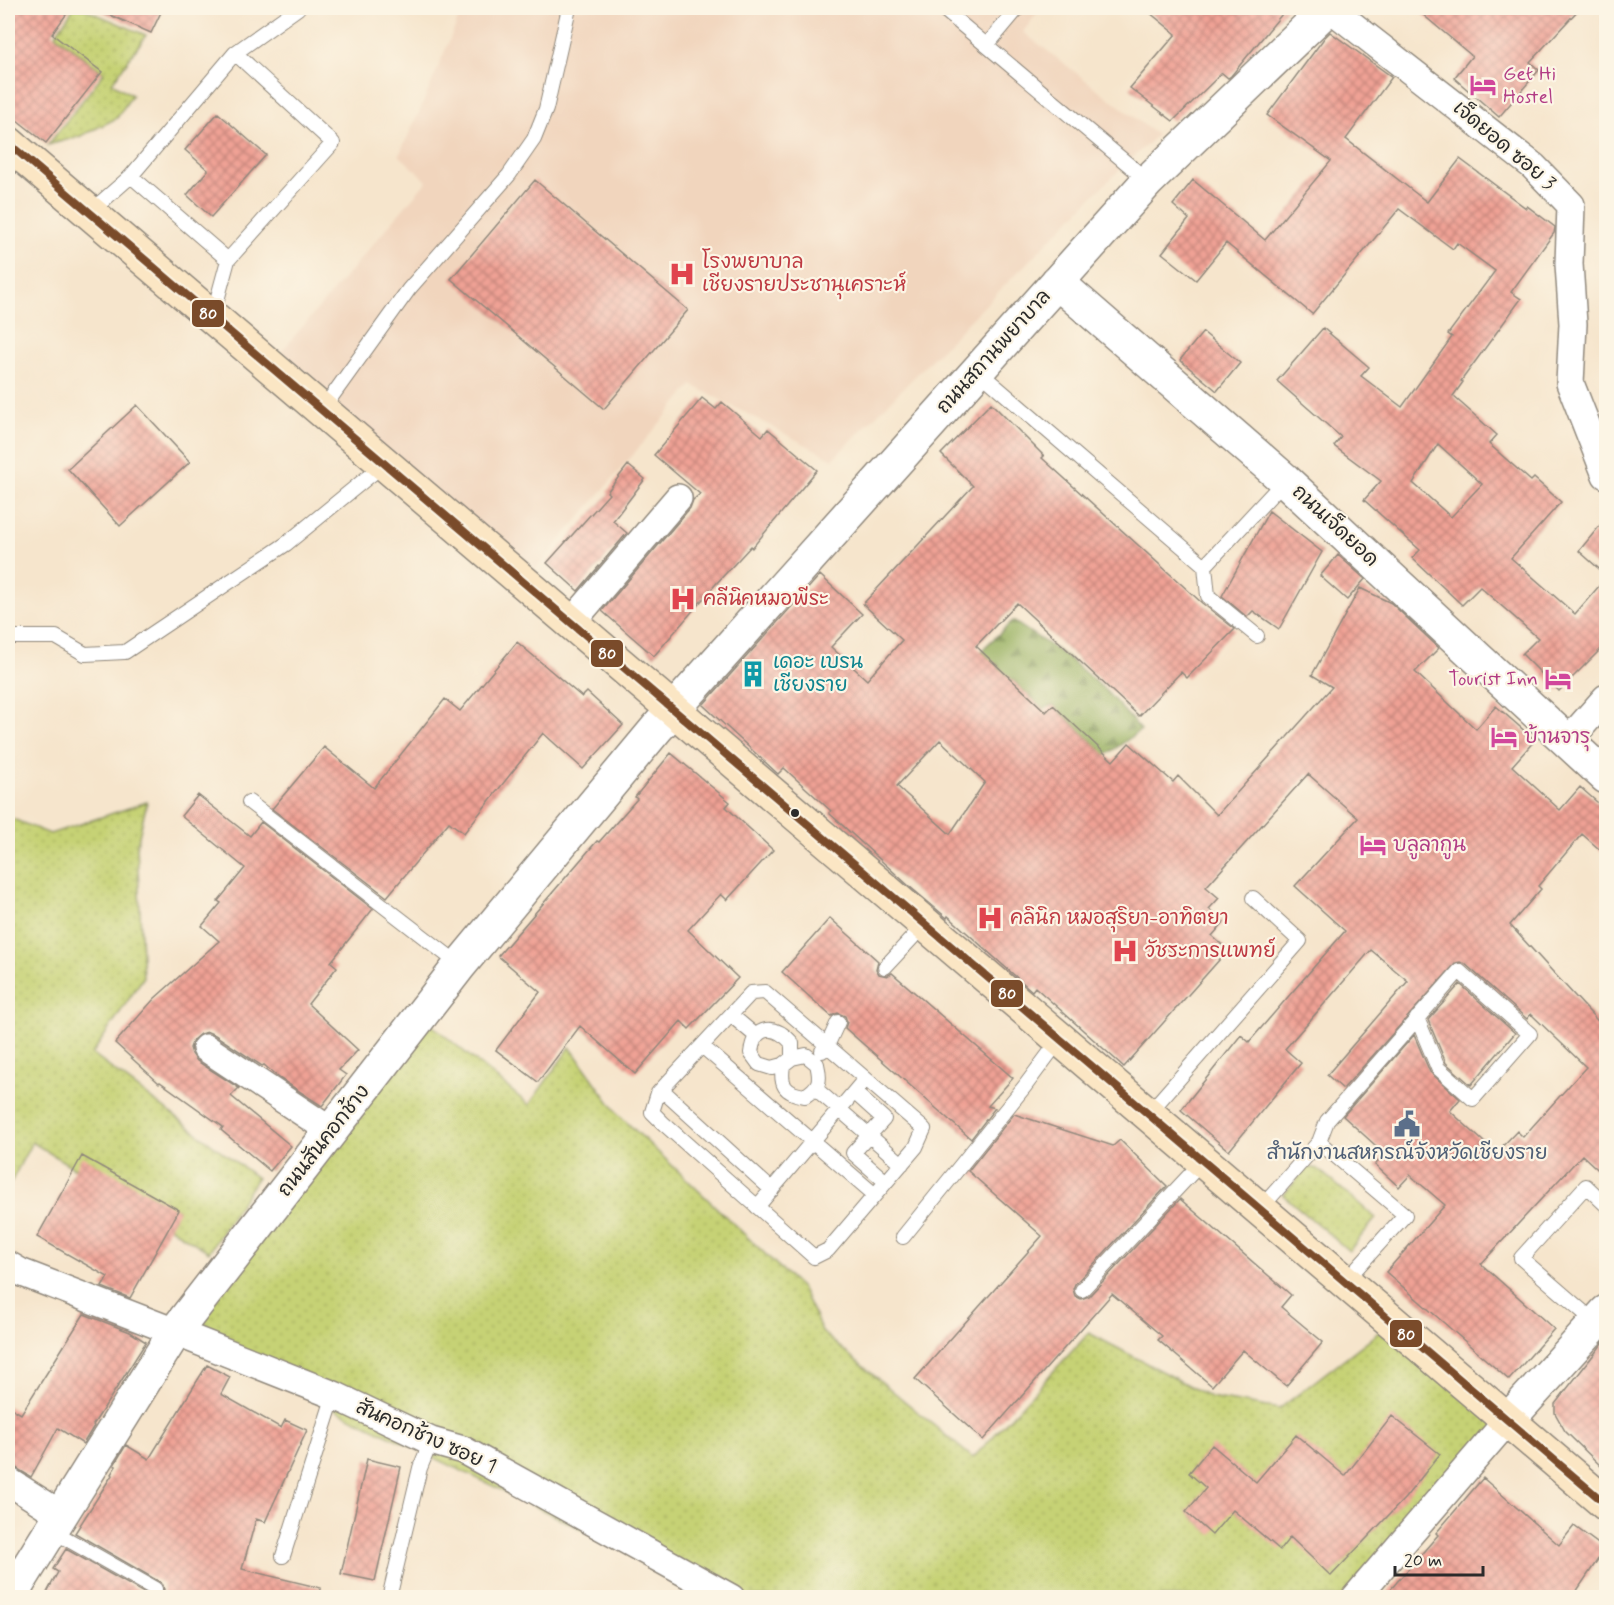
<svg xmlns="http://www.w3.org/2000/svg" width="1614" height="1605" viewBox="0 0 1614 1605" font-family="Mynerve,'Playpen Sans Thai',sans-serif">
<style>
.built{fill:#f1d5bd}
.grass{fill:url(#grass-dots);stroke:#787e50;stroke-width:1.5}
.forest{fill:url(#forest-firs);stroke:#647048;stroke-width:1.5}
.building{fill:url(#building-cross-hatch);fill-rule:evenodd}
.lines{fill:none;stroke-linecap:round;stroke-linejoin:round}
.service-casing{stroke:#90887c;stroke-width:16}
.minor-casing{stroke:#90887c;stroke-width:30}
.tertiary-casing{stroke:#90887c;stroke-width:36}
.secondary-casing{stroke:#90887c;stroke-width:36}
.service{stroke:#fff;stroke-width:14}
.minor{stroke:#fff;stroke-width:27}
.tertiary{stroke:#fff;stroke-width:33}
.secondary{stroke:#fbe6c4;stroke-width:33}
.bus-1-casing{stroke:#fcf5e5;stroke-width:12}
.bus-1{stroke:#7a4b2a;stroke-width:8}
.bus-dot{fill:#2b2b2b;stroke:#fcf5e5;stroke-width:2}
.labels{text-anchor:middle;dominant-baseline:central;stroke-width:4.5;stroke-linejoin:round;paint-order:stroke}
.hotel-label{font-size:20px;fill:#b23c85;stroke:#fcf5e5;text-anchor:start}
.street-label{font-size:20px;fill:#2b2b2b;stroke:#fcf5e5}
.health-label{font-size:20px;fill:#be3a42;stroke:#fcf5e5;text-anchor:start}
.culture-label{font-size:20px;fill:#0d838f;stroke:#fcf5e5;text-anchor:start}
.service-label{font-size:20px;fill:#4e5e75;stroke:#fcf5e5}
.line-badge{stroke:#fcf5e5;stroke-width:2}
.badge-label{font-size:16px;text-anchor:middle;font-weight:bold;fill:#fff}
</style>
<defs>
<pattern id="grass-dots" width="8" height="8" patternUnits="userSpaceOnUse" patternTransform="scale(1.5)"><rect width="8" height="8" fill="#c6d274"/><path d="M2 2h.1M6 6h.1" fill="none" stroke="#aab465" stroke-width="1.8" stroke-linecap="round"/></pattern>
<pattern id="forest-firs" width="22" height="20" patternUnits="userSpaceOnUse" patternTransform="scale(1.5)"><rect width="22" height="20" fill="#9cb466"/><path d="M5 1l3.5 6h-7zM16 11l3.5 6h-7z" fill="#7f9354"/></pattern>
<pattern id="building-cross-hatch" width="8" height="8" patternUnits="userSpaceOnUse" patternTransform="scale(1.5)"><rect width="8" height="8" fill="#f0a295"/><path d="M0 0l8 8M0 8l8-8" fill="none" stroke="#c3847a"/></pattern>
</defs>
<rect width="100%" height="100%" fill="#fcf5e5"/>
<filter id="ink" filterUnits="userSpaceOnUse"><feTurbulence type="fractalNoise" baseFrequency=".0167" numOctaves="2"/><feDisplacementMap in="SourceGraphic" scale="12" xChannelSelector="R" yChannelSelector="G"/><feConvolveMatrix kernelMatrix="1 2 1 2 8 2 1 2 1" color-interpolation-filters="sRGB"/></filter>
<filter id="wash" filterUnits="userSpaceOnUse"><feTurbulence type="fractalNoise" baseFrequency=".008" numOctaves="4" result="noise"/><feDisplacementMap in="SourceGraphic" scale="24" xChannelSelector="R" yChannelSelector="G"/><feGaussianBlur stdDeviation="1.35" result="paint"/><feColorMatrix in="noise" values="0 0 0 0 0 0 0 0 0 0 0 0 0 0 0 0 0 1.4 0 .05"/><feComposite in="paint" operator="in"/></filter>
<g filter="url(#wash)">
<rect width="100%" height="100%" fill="#f6e5cc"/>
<!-- built -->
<path class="built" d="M 463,8 L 1041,8 L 1023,32 L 1157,135 L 1107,182 L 833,459 L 692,385 L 524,583 L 269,366 L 427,181 L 399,155 L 421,108 Z"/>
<!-- grass -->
<path class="grass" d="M 74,8 L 82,8 L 146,35 L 112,83 L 132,95 L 117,118 L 81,136 L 48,145 L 104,73 L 55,35 Z
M 147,802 L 137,845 L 143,978 L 92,1054 L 257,1178 L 209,1252 L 32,1142 L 8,1188 L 8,817 L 50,834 Z
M 421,1016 L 529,1105 L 570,1047 L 618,1114 L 802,1289 L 823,1333 L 973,1458 L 1089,1333 L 1210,1397 L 1279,1409 L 1392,1322 L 1508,1420 L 1364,1597 L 722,1597 L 175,1332 Z
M 1307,1167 L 1318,1169 L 1376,1218 L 1349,1251 L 1283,1195 Z"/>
<!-- forest -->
<path class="forest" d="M 1013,621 L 1067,657 L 1105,690 L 1141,730 L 1106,755 L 1053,705 L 1043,709 L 982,652 L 985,647 Z"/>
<g id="blocks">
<!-- building -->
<path class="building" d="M 8,8 L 71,8 L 52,34 L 102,72 L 46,143 L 8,113 Z
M 94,8 L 163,8 L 151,33 Z
M 1144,8 L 1287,8 L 1231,76 L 1228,78 L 1222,73 L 1173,121 L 1130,88 L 1176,34 Z
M 1415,8 L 1580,8 L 1530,62 L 1539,70 L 1499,117 L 1454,78 L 1472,56 Z
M 1330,32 L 1392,77 L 1346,139 L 1427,202 L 1460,159 L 1526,208 L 1527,206 L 1555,227 L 1554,233 L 1511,292 L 1521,299 L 1461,381 L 1463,382 L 1453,396 L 1497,435 L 1489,444 L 1531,481 L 1534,478 L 1561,502 L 1511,558 L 1575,614 L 1606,578 L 1606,644 L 1559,691 L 1522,654 L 1538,638 L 1480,587 L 1462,605 L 1412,558 L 1420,550 L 1364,500 L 1381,481 L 1334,446 L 1341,437 L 1277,381 L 1323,328 L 1369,367 L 1361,376 L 1402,407 L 1452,337 L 1448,334 L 1495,271 L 1457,243 L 1453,249 L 1399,209 L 1312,314 L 1226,243 L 1196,280 L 1162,253 L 1189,219 L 1173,205 L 1193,180 L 1265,240 L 1331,161 L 1267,115 L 1325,37 ZM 1438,444 L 1482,484 L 1451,517 L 1413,483 Z
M 218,113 L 266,155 L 211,217 L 187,195 L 208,170 L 185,150 Z
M 535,180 L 688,310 L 604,409 L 451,279 Z
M 1203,332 L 1240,363 L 1217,391 L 1180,360 Z
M 702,398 L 716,409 L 722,402 L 762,436 L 768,429 L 817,470 L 752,548 L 751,546 L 715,585 L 654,656 L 602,611 L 690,508 L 693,500 L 700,494 L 654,455 Z
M 991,403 L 1044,456 L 1042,458 L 1202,603 L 1235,629 L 1187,678 L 1181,672 L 1139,716 L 1017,603 L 976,646 L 1046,712 L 1053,705 L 1113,761 L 1129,743 L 1173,782 L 1178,776 L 1217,815 L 1332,687 L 1312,675 L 1360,588 L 1391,603 L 1439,648 L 1415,672 L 1476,729 L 1496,706 L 1535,740 L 1512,766 L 1560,810 L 1580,787 L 1606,810 L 1606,855 L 1582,834 L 1538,886 L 1541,889 L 1510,925 L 1606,1030 L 1606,1177 L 1582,1155 L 1481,1264 L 1554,1329 L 1509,1380 L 1386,1272 L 1445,1205 L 1410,1175 L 1399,1187 L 1375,1165 L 1385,1154 L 1343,1116 L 1414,1035 L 1430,1072 L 1460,1099 L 1450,1111 L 1496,1153 L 1517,1131 L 1523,1137 L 1586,1067 L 1531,1014 L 1527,1019 L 1465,964 L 1460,962 L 1456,963 L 1343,1089 L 1327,1075 L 1408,981 L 1371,950 L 1285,1049 L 1301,1063 L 1229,1151 L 1181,1110 L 1241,1035 L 1249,1042 L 1345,931 L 1295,886 L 1358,818 L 1308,774 L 1206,887 L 1219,898 L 1209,909 L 1224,922 L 1212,936 L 1228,950 L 1124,1067 L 1035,987 L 1032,991 L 948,916 L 947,918 L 909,886 L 829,813 L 831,811 L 784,768 L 778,774 L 703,705 L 820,575 L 862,614 L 831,647 L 867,680 L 902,640 L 863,604 L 973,486 L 941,454 ZM 940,740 L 985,782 L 950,834 L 897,786 Z
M 137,405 L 190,462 L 120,526 L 68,469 Z
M 628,465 L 645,479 L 613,521 L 627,533 L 578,591 L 547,563 L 609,494 L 607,492 Z
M 1269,511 L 1322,552 L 1279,629 L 1253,611 L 1247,617 L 1222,596 Z
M 1606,518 L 1606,575 L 1579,551 Z
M 1338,555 L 1365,579 L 1347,600 L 1320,576 Z
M 517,642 L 582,697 L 587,692 L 623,725 L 583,769 L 543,733 L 464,833 L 449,822 L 387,897 L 272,809 L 324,747 L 374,788 L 445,699 L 460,711 Z
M 671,753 L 730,802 L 726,807 L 773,850 L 727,900 L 721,894 L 688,930 L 738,978 L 689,1029 L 681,1021 L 635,1074 L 580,1026 L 538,1082 L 496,1050 L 540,992 L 498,956 L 597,841 L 599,842 L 637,799 L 635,797 Z
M 198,795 L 250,836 L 261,822 L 373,909 L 331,962 L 337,967 L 308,1004 L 358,1050 L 339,1070 L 346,1075 L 322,1106 L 279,1078 L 264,1065 L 262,1066 L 215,1035 L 208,1032 L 200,1034 L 193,1040 L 190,1048 L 192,1054 L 197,1061 L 239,1088 L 231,1096 L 291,1146 L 270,1171 L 221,1130 L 223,1127 L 160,1082 L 159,1083 L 115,1043 L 154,999 L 219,941 L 202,926 L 221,903 L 218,901 L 245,868 L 181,816 Z
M 830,918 L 878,961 L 876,969 L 879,974 L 887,976 L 892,973 L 1013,1078 L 988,1106 L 995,1108 L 971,1139 L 845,1028 L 847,1022 L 845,1016 L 838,1013 L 831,1016 L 782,972 Z
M 1460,984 L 1515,1033 L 1471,1085 L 1446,1063 L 1428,1020 Z
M 1014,1114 L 1113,1146 L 1120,1140 L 1167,1186 L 1075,1284 L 1073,1289 L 1075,1296 L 1081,1299 L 1089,1296 L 1180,1199 L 1291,1295 L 1281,1307 L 1323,1342 L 1286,1386 L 1243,1350 L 1212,1386 L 1158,1340 L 1162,1336 L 1112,1294 L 983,1440 L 915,1379 L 1042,1236 L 968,1171 Z
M 82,1156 L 179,1210 L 130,1298 L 102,1287 L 108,1277 L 37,1237 Z
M 84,1314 L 130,1332 L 146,1342 L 93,1425 L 94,1426 L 83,1444 L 58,1428 L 31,1477 L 16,1468 L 8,1465 L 8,1406 L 21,1414 Z
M 1606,1339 L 1606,1471 L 1565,1431 L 1555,1413 L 1555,1404 Z
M 207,1365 L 230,1377 L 221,1394 L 281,1428 L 285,1420 L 307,1430 L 265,1522 L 256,1519 L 242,1569 L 321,1588 L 320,1598 L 157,1598 L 162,1594 L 164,1590 L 163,1585 L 160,1582 L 75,1533 L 112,1475 L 111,1474 L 116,1466 L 114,1465 L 126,1445 L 149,1459 Z
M 1392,1416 L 1440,1454 L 1405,1498 L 1331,1576 L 1290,1537 L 1280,1550 L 1233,1510 L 1212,1535 L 1186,1512 L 1206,1488 L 1189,1473 L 1212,1445 L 1256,1482 L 1296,1435 L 1345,1476 Z
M 367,1459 L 401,1467 L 375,1581 L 341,1574 Z
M 1483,1478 L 1559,1545 L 1574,1526 L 1605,1549 L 1572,1598 L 1383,1598 L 1438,1535 L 1436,1533 Z
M 66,1549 L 151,1597 L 153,1598 L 44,1598 L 58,1572 L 53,1569 Z"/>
</g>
</g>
<g filter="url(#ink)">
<use href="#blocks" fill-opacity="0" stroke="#90887c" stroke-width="1.5"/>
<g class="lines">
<!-- service casing -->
<g class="service-casing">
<path id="service" d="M 942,8 L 1148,181
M 987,45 L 1018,8
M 235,53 L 298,8
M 131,176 L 228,260
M 89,213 L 131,176 L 235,53 L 333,143 L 228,260 L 213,315
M 978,371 L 1205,566 L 1208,596 L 1257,636
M 322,410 L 409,289 L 509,175 L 534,139 L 546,109 L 569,8
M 1205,566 L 1285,480
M 10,637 L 56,637 L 85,654 L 125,652 L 286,544 L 384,464
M 249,802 L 460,965
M 885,967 L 925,924
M 765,992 L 924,1129 L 916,1147 L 828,1250 L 814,1257 L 663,1123 L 652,1112 L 658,1093 L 751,993 Z
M 731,1015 L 756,1036
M 702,1046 L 875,1195
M 822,1051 L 827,1046 L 838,1022
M 783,1065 C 780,1085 784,1093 805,1096 C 820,1086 821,1081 817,1064 L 806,1055 L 792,1058 L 783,1065 L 772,1068 L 759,1064 L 751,1053 C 754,1024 775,1024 792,1043 L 792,1058
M 816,1089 L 902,1164
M 662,1090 L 772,1190
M 854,1092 L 884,1119 L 853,1153 L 886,1182
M 1148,1114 L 1300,941 L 1253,898
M 1319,1142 L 1327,1121 L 1459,971 L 1530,1034 L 1473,1099 L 1438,1068 L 1417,1018
M 757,1207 L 865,1079
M 1260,1209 L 1319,1142 L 1405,1215 L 1345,1281
M 903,1237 L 1025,1086 L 1060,1039
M 1082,1290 L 1203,1161
M 1596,1323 L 1521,1258 L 1586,1186 L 1606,1205
M 51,1530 L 155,1589
M 283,1556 L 334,1395
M 389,1598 L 420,1468 L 431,1441"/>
</g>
<!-- minor casing -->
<g class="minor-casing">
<path id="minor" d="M 1330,8 L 1533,166 L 1571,205 L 1569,264 L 1573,324 L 1570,383 L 1606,475
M 571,623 L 678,498
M 1568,741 L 1606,698
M 206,1048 L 331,1131
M 8,1265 L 20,1272 L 175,1332 L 334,1395 L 431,1441 L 463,1450 L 731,1598
M 8,1481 L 60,1514
M 1355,1598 L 1508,1420"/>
</g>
<!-- tertiary casing -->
<g class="tertiary-casing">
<path id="tertiary" d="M 1057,282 L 1285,480 L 1606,777
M 1508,1420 L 1606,1312
M 9,1598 L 175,1332 L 460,965 L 657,728 L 1148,181 L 1328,8"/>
</g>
<!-- secondary casing -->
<g class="secondary-casing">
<path id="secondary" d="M 8,143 L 1606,1504"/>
</g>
<!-- service -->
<use href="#service" class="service"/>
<!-- minor -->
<use href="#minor" class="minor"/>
<!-- tertiary -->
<use href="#tertiary" class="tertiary"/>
<!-- secondary -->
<use href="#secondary" class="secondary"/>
<!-- bus-1 casing -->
<g class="bus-1-casing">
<path id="bus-1" d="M 8,143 L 1606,1504"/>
</g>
<!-- bus-1 -->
<use href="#bus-1" class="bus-1"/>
</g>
</g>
<!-- icons -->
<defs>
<g id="hotel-bare" transform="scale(2.07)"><path d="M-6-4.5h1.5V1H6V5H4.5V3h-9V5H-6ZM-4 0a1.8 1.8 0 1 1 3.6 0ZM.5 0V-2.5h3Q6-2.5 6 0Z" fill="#d1479c" stroke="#fcf5e5" stroke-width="2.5" paint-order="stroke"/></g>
<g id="hospital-bare" transform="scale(2.07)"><path d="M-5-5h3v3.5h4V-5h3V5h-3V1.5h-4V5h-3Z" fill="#e0444e" stroke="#fcf5e5" stroke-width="2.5" paint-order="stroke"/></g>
<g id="building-bare" transform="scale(2.07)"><path d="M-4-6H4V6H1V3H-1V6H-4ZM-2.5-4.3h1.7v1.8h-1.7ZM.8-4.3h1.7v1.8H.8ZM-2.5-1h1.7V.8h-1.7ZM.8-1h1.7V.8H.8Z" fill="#0f9aa8" stroke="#fcf5e5" stroke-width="2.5" paint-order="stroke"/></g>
<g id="civic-bare" transform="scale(2.07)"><path d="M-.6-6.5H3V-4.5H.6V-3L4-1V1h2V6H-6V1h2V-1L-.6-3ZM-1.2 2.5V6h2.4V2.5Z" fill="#5c6f8a" stroke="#fcf5e5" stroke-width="2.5" paint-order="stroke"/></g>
</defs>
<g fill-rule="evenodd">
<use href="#hotel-bare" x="1483" y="85"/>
<use href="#hospital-bare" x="682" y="274"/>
<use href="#hospital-bare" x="683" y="599"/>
<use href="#building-bare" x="753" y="674"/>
<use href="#hotel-bare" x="1558" y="679"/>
<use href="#hotel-bare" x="1504" y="737"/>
<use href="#hotel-bare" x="1373" y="845"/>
<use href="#hospital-bare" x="990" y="918"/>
<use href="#hospital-bare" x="1125" y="951"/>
<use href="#civic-bare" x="1407" y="1124"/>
</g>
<!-- markers -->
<circle class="bus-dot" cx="795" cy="813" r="5"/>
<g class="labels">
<!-- hotel labels -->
<g class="hotel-label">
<text x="1503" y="74">Get Hi<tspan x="1503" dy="23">Hostel</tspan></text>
<text x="1538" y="679" text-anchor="end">Tourist Inn</text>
<text x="1524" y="737">บ้านจารุ</text>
<text x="1393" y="845">บลูลากูน</text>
</g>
<!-- street labels -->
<g class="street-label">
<text transform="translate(1504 146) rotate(40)">เจ็ดยอด ซอย 3</text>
<text transform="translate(994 352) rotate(-48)">ถนนสถานพยาบาล</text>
<text transform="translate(1335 526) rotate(43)">ถนนเจ็ดยอด</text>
<text transform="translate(324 1141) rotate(-52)">ถนนสันคอกช้าง</text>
<text transform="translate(426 1437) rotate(24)">สันคอกช้าง ซอย 1</text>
</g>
<!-- health labels -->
<g class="health-label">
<text x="702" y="262">โรงพยาบาล<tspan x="702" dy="23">เชียงรายประชานุเคราะห์</tspan></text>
<text x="703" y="599">คลีนิคหมอพีระ</text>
<text x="1010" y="918">คลินิก หมอสุริยา-อาทิตยา</text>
<text x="1145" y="951">วัชระการแพทย์</text>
</g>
<!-- culture labels -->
<g class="culture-label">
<text x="773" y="662">เดอะ เบรน<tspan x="773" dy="23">เชียงราย</tspan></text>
</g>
<!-- service labels -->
<g class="service-label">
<text x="1407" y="1153">สำนักงานสหกรณ์จังหวัดเชียงราย</text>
</g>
</g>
<g class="line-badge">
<rect x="191" y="299" width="34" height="29" rx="6" fill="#7a4b2a"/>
<rect x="590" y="639" width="34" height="29" rx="6" fill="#7a4b2a"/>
<rect x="990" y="979" width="34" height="29" rx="6" fill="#7a4b2a"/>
<rect x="1389" y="1319" width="34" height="29" rx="6" fill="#7a4b2a"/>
</g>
<g class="badge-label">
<text x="208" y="319">80</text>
<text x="607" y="659">80</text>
<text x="1007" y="999">80</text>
<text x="1406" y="1340">80</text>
</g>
<!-- margin -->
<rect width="1614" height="1605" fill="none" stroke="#fcf5e5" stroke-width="30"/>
<!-- scale -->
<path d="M1395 1566v9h88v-9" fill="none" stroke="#2b2b2b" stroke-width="3"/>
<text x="1404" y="1566" font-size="18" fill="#2b2b2b" stroke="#fcf5e5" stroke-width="4.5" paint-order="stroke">20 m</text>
</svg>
